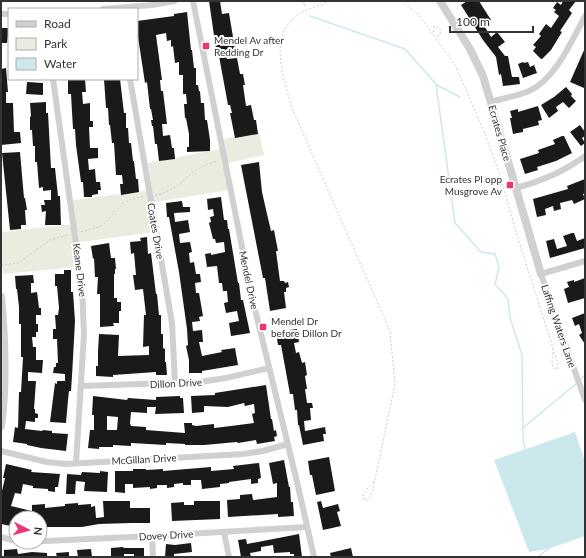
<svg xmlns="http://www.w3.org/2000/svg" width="586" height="558" viewBox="0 0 586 558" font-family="Lato,sans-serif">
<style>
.green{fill:#e9ecde}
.water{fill:#cbe9ec}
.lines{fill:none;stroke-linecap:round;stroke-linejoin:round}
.stream{stroke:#cbe9ec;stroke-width:1.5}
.building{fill:#1a1a1a;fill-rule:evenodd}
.path{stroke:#cdcdcd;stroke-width:1;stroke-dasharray:2 2;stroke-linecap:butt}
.minor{stroke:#d0d0d0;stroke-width:6}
.tertiary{stroke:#d0d0d0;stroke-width:8}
.poi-dot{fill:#e83676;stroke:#fff;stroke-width:1.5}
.labels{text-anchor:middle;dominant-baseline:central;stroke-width:4;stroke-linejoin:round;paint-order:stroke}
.poi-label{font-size:10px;fill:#333;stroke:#fff;text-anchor:start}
.street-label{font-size:10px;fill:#333;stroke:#fff}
</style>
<rect width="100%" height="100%" fill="#fff"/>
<!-- green -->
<path class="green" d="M 259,132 L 264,155 L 223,164 L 228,190 L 149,203 L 154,232 L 74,243 L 76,267 L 3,274 L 1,253 L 1,232 L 76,224 L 73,200 L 152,190 L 148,163 L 225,148 L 224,139 Z"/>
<!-- water -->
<path class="water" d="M 575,432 L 585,461 L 585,536 L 548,549 L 529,552 L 494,460 Z"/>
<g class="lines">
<!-- stream -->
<path class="stream" d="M 303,1 L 305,6
M 310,16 L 405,49 L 436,84 L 455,223 L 481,252 L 495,254 L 499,267 L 495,284 L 508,299 L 510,318 L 522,355 L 523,435 L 525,450
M 437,85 L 460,97
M 581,379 L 585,375
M 524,427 L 577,383
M 538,557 L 549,548"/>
</g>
<!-- building -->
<path class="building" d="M 209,1 L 220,1 L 222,14 L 229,13 L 235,49 L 225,50 L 227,59 L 237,58 L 240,74 L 243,74 L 245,85 L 243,85 L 246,106 L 251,105 L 254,120 L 256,120 L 258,134 L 235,138 L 230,113 L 232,113 L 230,105 L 228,105 L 219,56 L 217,56 Z
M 467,1 L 479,1 L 491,20 L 483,24 L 491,37 L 497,32 L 505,42 L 498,47 L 505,56 L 508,56 L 512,77 L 519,77 L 520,84 L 503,86 L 501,74 L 499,75 L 496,57 L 483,40 L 461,5 Z
M 563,1 L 576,1 L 569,10 L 572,13 L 560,31 L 562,32 L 551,50 L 542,59 L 541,59 L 533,51 L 536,47 L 533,45 L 541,36 L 539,34 L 546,24 L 551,28 L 559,16 L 554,12 L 556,10 L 553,8 L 557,2 L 561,5 Z
M 187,12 L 191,50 L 192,50 L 194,68 L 196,68 L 196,85 L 198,85 L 199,91 L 200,91 L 201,103 L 204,103 L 205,120 L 207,120 L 210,140 L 210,151 L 187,152 L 187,147 L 189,147 L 189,134 L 186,118 L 185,118 L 184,104 L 187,104 L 186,94 L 183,94 L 183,75 L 179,75 L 179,62 L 175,63 L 173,46 L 171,47 L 171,40 L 167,41 L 166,33 L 156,35 L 162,80 L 160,80 L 161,91 L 163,91 L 167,124 L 162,124 L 163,136 L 170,135 L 172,148 L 174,148 L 175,159 L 159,161 L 157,144 L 155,144 L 153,126 L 152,126 L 151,120 L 153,120 L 151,109 L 150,109 L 147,82 L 145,83 L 138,37 L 137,37 L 137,21 L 174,16 L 174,14 Z
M 1,28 L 9,28 L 7,43 L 1,43 Z
M 585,48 L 585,85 L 584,88 L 570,82 Z
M 523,62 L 524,63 L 528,62 L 530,67 L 534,65 L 537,73 L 523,78 L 518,64 Z
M 6,68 L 8,92 L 6,92 L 6,103 L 13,103 L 14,132 L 20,132 L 21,143 L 1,145 L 1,69 Z
M 68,79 L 85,79 L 86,92 L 82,92 L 83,104 L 90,103 L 90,121 L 93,121 L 93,127 L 89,127 L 90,148 L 98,148 L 98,158 L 88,159 L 89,170 L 95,169 L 96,182 L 100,182 L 101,190 L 98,190 L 98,194 L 92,195 L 92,197 L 84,197 L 83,182 L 81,182 L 76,145 L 75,129 L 73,129 L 71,94 L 68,94 Z
M 104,79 L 120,79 L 124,113 L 126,113 L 126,128 L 128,128 L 129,143 L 131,143 L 133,161 L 134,161 L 136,179 L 138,179 L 139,192 L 121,195 L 120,184 L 123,184 L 122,175 L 116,175 L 114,143 L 112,143 L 110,125 L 109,125 L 108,108 L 106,108 Z
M 27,82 L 43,83 L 43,95 L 26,94 Z
M 566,87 L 572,94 L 571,96 L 576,101 L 569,108 L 563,102 L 556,107 L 558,111 L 549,118 L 541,105 L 554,97 Z
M 46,102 L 46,113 L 48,113 L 51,168 L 55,168 L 58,196 L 60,196 L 61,225 L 45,225 L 46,211 L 42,212 L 41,205 L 45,205 L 44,200 L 51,200 L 51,190 L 43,191 L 43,187 L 39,188 L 37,162 L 35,162 L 35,146 L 33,146 L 32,130 L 30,130 L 30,117 L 31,116 L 30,103 Z
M 538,106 L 542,120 L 538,121 L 539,125 L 523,129 L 523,132 L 513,134 L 510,118 L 512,118 L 510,111 L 518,109 L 518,112 Z
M 580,125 L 585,132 L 585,136 L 582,138 L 585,143 L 581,146 L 570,132 Z
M 562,136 L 564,136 L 572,153 L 556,161 L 537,167 L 538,170 L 525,174 L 520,159 L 539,153 L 538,150 L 555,144 L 553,140 Z
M 20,152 L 24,198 L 25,198 L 27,210 L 25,210 L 26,225 L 21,225 L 21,229 L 10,230 L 2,153 Z
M 259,162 L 262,192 L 267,214 L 271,231 L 274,230 L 278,251 L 276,251 L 280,281 L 284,281 L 285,283 L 288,282 L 289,287 L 286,288 L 286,292 L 284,292 L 286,308 L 270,311 L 265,278 L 263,278 L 241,165 Z
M 585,179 L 585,193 L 583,194 L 585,199 L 574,204 L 572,200 L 560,203 L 561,209 L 554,211 L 553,206 L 545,209 L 546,215 L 537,217 L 533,199 L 568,189 L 567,186 Z
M 221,197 L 224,220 L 227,220 L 228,229 L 229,229 L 238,283 L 239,283 L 241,300 L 243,300 L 250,333 L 231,336 L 229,323 L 239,321 L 237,311 L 226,313 L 224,303 L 228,302 L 227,291 L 223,291 L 222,283 L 219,283 L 217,266 L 207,267 L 205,254 L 211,253 L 211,255 L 225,252 L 224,242 L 216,243 L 215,239 L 213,239 L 209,223 L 211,222 L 210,217 L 214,216 L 213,209 L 208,210 L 207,199 Z
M 182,201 L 183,207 L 190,207 L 190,212 L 174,213 L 175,222 L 188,220 L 190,232 L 179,234 L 180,243 L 190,242 L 192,252 L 189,253 L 190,263 L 194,262 L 196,274 L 200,274 L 201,282 L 195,283 L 196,293 L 199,293 L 203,316 L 199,317 L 200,321 L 192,322 L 193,331 L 202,330 L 203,342 L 199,342 L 202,356 L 222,352 L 221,350 L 235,348 L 238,365 L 202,371 L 202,373 L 189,373 L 189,360 L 186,346 L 188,345 L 187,329 L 179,272 L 169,217 L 167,217 L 166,203 Z
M 572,233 L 574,233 L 577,241 L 585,238 L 585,248 L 550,258 L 546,241 L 554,239 L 557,249 L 567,246 L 563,236 Z
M 147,237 L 148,254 L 151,253 L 156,294 L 157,294 L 159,315 L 161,315 L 161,334 L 163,334 L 163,348 L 165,349 L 165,362 L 166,362 L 167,375 L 156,375 L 156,372 L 113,375 L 113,377 L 96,376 L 96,366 L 98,366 L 98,351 L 99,334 L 119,335 L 118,356 L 149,355 L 149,346 L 143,347 L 144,315 L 146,315 L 143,289 L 135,290 L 133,275 L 136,275 L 134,253 L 131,254 L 130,242 L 141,241 L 140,238 Z
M 109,243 L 111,258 L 115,258 L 116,269 L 115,269 L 115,274 L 114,274 L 114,298 L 117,298 L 117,302 L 121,302 L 121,311 L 119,311 L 119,323 L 113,323 L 114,326 L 100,327 L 100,294 L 97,294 L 98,277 L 95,277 L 94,258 L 93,259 L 91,246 Z
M 64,270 L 71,270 L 71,292 L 73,292 L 75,321 L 72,376 L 71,391 L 69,391 L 68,400 L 66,423 L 50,422 L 55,383 L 57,384 L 57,381 L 65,381 L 65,374 L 53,373 L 54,367 L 56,367 L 56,363 L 58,363 L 57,339 L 53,339 L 53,329 L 56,329 L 55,315 L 58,315 L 59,308 L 57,286 L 55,286 L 55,274 L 64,274 Z
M 33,275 L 34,283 L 31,283 L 31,293 L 37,292 L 39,308 L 41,308 L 41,315 L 36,315 L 36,324 L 38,324 L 38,332 L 36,332 L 36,337 L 32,337 L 33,347 L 36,347 L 36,360 L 43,360 L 42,373 L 28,372 L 28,381 L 36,381 L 34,409 L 35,409 L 35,413 L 38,414 L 38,418 L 35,418 L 35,422 L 26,421 L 25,429 L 42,431 L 43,430 L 52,431 L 52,433 L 68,434 L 66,451 L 41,448 L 27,445 L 27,444 L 13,442 L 15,427 L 18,428 L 19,392 L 21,392 L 23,357 L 21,357 L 21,324 L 19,324 L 19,307 L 17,289 L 16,289 L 15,276 Z
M 585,278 L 585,298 L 568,303 L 564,289 L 569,287 L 567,282 L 574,280 L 574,282 Z
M 585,313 L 585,344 L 579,335 L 582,333 L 579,324 L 575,326 L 572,318 Z
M 297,329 L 299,342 L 294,343 L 296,353 L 299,352 L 302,363 L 305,362 L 307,375 L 305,376 L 307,389 L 305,389 L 307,403 L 312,403 L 313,408 L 310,408 L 311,420 L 304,421 L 305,431 L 325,427 L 326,434 L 323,434 L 324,441 L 303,445 L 299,425 L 298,425 L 297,410 L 295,410 L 293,394 L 290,394 L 281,345 L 278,345 L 276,332 Z
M 266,385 L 271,419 L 272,419 L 274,431 L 276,430 L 277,436 L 274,437 L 275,441 L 257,444 L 256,440 L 238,443 L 237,442 L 204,445 L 185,445 L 185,444 L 166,443 L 166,445 L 131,443 L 131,446 L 113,445 L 113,447 L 99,447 L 99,449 L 88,448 L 90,430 L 94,430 L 94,415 L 92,415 L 93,396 L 127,400 L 128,398 L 156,400 L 156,397 L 180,396 L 180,398 L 183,398 L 184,413 L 155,414 L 156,407 L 147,407 L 147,413 L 131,412 L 130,423 L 131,426 L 146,427 L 146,430 L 185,433 L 184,423 L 192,423 L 192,425 L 196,426 L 214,424 L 214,428 L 231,426 L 254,423 L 252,414 L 255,413 L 254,404 L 245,406 L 244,403 L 228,407 L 204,406 L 204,412 L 192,413 L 191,396 L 215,395 L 215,393 ZM 107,416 L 118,417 L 117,430 L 107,430 Z
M 329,457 L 335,491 L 316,495 L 312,475 L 310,475 L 308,461 Z
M 284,460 L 289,487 L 290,487 L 291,502 L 293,502 L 294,516 L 278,517 L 278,514 L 228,517 L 227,500 L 240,499 L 240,495 L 252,494 L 253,500 L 277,497 L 277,483 L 273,484 L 269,463 Z
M 259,463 L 261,478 L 258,479 L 258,483 L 251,484 L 251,479 L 229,482 L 229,483 L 220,484 L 220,487 L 202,489 L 201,480 L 191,480 L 191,485 L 183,485 L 183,483 L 174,484 L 174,487 L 167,488 L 167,485 L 157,485 L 157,488 L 150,489 L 150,487 L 133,488 L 133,484 L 125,484 L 125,493 L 115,492 L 115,471 L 133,471 L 133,469 L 146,469 L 146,470 L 163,469 L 163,471 L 211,467 L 211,471 L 234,469 L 233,466 Z
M 6,464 L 32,470 L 31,472 L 60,474 L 58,487 L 55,487 L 55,492 L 48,491 L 48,489 L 33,488 L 33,486 L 23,484 L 21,494 L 15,493 L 11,506 L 32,511 L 32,505 L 45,504 L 45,508 L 65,506 L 65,504 L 78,503 L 78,505 L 91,504 L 91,507 L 95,506 L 96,518 L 104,517 L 103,501 L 130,501 L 130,508 L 150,508 L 150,523 L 131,523 L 99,524 L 82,527 L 40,527 L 40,518 L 16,518 L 16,527 L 1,524 L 1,495 L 5,478 L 3,478 Z
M 100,471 L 108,472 L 107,492 L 84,491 L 85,482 L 76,481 L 75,494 L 66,494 L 67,474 L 81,475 L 82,472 L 100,473 Z
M 194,501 L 220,501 L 220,519 L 172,521 L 171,503 L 184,502 L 184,505 L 194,505 Z
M 321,501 L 323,508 L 338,504 L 340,511 L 337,512 L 341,526 L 323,530 L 317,502 Z
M 299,534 L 302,557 L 294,557 L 294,554 L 290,554 L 290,552 L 274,553 L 273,545 L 261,547 L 261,551 L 250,553 L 251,557 L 241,557 L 238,540 L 246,539 L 247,544 Z
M 191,543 L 192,552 L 174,554 L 174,557 L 165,557 L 166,544 L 175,545 Z
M 123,547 L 124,548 L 144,548 L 144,557 L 134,557 L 134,554 L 124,554 L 124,557 L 111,557 L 111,548 Z
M 351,548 L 353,557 L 331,557 L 330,553 Z
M 17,549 L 18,554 L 32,552 L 47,553 L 47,557 L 4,557 L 4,550 Z
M 91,549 L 92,557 L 78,557 L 77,550 Z
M 69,552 L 69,557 L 57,557 L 56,553 Z"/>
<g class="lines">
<!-- path -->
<path class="path" d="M 330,1 C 319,6 305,9 296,16 C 268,38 284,79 292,108 L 390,331 L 395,384 L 372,494 L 368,500 L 364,500 L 363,495 L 367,489 L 374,481
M 401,1 L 419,15 L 455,65 L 483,129 L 501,178 L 515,229 L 558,364 L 557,369 L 553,368 L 552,360 L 553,349
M 433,32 L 435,26 L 439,27 L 441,31 L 439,36 L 435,35
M 155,195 C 172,193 182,181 195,171 C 202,166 210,163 218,161
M 81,232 L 99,227 L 106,222 L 123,203 L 132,199 L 144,196
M 1,265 L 18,263 L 50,240 L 68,235"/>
<!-- minor -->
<path class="minor" d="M 193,1 L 252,297 L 298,486 L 314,557
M 103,9 L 152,5 L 175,1
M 1,14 L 9,14
M 53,79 L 82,287 L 84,334 L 76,463
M 130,79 L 172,323 L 175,383
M 491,102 C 504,98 517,96 529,91 C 555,80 572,40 585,16
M 516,188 C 542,181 564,172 585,156
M 585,261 L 541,274 L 585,400
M 81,386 L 200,382 L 226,378 L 269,368
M 1,451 L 47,462 L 66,464 L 243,454 L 263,451 L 288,444
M 224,532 L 229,557
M 152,536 L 153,557
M 1,537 L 16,541
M 24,542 L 152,536 L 307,527"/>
<!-- tertiary -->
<path class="tertiary" d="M 440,1 L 470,49 L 483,76 L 541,274
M 1,297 C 5,340 7,383 1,426"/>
</g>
<!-- markers -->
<g class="poi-dot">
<rect x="202" y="42" width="8" height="8" rx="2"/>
<rect x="506" y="181" width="8" height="8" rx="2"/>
<rect x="259" y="323" width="8" height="8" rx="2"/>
</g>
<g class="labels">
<!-- poi labels -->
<g class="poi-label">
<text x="214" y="40">Mendel Av after<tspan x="214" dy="12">Redding Dr</tspan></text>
<text x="502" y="179" text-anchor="end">Ecrates Pl opp<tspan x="502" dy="12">Musgrove Av</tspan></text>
<text x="271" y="321">Mendel Dr<tspan x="271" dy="12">before Dillon Dr</tspan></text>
</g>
<!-- street labels -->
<g class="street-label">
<text transform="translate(500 133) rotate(74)">Ecrates Place</text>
<text transform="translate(156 231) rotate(80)">Coates Drive</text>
<text transform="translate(80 270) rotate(83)">Keane Drive</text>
<text transform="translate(249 280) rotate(78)">Mendel Drive</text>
<text transform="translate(559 326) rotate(71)">Laffing Waters Lane</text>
<text transform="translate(176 383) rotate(-3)">Dillon Drive</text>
<text transform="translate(144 459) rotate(-3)">McGillan Drive</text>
<text transform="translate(166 535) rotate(-3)">Dovey Drive</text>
</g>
</g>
<!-- border -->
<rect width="586" height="558" fill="none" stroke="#333333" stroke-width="4"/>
<!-- legend -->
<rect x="8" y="8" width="130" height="72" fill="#ffffff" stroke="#adadad"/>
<rect x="16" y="21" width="20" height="6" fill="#d0d0d0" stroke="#adadad"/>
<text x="44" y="28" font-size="12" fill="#333333">Road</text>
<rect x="16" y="38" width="20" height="12" fill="#e9ecde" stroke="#adadad"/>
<text x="44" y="48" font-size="12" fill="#333333">Park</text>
<rect x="16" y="58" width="20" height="12" fill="#cbe9ec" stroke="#adadad"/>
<text x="44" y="68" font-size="12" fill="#333333">Water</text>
<!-- north arrow -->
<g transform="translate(28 530) rotate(96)"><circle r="19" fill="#ffffff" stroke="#adadad"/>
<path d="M0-3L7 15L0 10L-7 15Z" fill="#e83676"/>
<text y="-6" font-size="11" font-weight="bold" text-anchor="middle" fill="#333333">N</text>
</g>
<!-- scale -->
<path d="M450 26v6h83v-6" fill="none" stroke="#333333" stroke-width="2"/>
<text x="456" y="26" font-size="12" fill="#333333" stroke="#ffffff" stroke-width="3" paint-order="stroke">100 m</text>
</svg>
